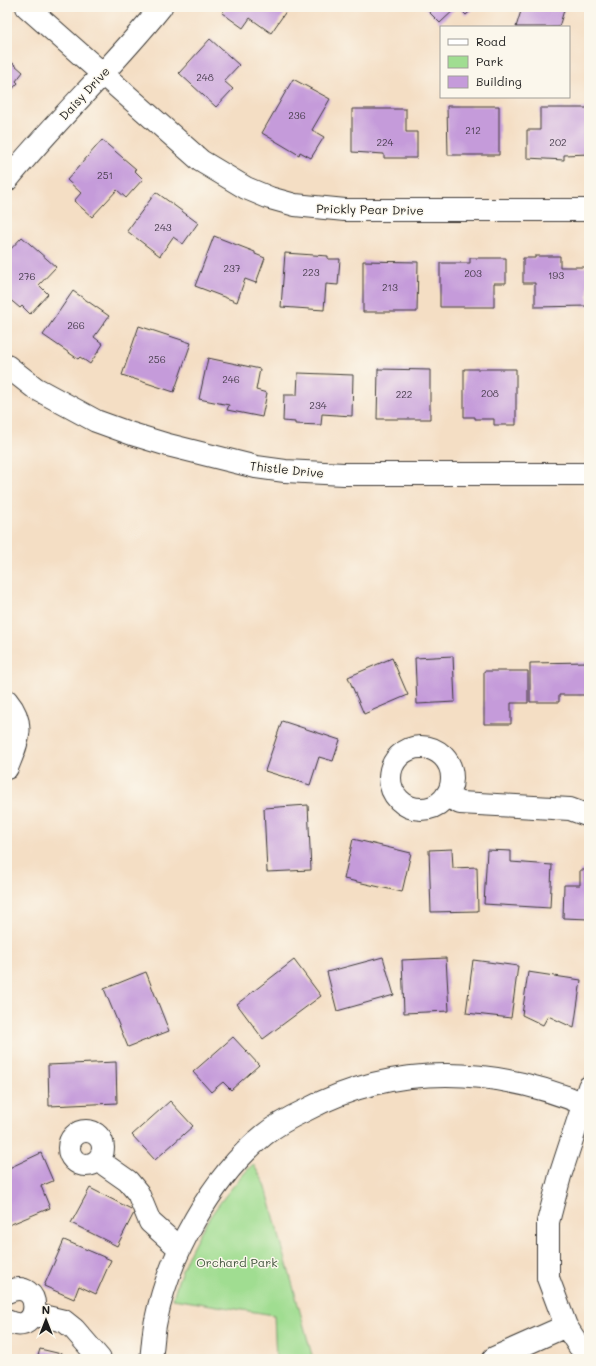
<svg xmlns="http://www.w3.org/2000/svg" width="596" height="1366" viewBox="0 0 596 1366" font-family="Mali,sans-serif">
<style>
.green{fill:#a0dd91;stroke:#5e7c56}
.building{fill:#c59bda}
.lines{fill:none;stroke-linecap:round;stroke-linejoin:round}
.minor-casing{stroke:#3c3935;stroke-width:24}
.minor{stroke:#fff;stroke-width:22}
.labels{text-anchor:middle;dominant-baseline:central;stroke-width:3;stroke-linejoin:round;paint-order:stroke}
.number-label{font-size:10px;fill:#463c4c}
.street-label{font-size:12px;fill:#1c1c1c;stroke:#fbf7ec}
.park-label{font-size:12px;fill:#44563f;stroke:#fbf7ec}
</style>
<rect width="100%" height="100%" fill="#fbf7ec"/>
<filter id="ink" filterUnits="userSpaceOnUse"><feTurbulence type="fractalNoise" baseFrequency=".025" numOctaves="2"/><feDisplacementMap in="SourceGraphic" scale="8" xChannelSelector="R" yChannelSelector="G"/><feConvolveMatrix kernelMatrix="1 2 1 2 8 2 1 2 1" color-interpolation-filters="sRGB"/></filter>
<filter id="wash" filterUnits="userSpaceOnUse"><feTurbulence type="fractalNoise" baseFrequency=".012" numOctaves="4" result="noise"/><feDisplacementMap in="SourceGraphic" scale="16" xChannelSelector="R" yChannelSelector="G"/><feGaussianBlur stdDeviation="0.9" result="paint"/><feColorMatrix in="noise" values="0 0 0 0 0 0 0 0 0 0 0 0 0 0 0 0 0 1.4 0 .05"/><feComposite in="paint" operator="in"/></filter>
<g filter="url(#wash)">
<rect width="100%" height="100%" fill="#f4dec4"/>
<!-- green -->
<path class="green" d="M 253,1164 L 265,1184 L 313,1359 L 276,1359 L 274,1315 L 173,1299 C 185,1247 217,1202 253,1164 Z"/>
<g id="blocks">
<!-- building -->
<path class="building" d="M 227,7 L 289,7 L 271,33 L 250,18 L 243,28 L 222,13 Z
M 424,7 L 457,7 L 440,23 Z
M 458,7 L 475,7 L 466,15 Z
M 508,7 L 565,7 L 559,27 L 516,27 L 521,11 Z
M 210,39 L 239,65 L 224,81 L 233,89 L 216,107 L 179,73 Z
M 7,58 L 23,72 L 16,81 L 18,83 L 7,95 Z
M 293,79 L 330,99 L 312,130 L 324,137 L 311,158 L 300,152 L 299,155 L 262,133 Z
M 447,106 L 499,106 L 499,155 L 448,155 Z
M 540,108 L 589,108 L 589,154 L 564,155 L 564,160 L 527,158 L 527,130 L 540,130 Z
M 352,109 L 406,109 L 406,132 L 417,132 L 417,158 L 384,158 L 384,154 L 352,152 Z
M 102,140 L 136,169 L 134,170 L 143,179 L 126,198 L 117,190 L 92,217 L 74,201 L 81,193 L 67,180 Z
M 156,192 L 198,223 L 183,244 L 173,237 L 160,256 L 127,231 Z
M 214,236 L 255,252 L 255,254 L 265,258 L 256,283 L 245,279 L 237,302 L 195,286 Z
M 22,237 L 56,267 L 39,285 L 48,294 L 30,314 L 22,306 L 20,308 L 7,297 L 7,253 Z
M 285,253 L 328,256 L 328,259 L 340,259 L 338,285 L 326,284 L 324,310 L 281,307 Z
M 535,256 L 560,256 L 560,267 L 588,267 L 588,306 L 535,307 L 535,283 L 523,283 L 523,258 L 535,258 Z
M 470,258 L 506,258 L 506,283 L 494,283 L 494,307 L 440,307 L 440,263 L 470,263 Z
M 363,261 L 418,262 L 417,312 L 363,312 Z
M 73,291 L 109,316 L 94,337 L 103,344 L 90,364 L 80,357 L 78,359 L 43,335 Z
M 139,326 L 191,343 L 174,392 L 122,375 Z
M 208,358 L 260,369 L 256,390 L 267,393 L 262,417 L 227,410 L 229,405 L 199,399 Z
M 378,369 L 430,370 L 430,419 L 377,419 Z
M 464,369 L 516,369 L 516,425 L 494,425 L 494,419 L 475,419 L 475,417 L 464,417 Z
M 298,373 L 353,375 L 352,416 L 322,414 L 321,425 L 295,424 L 295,422 L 283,421 L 284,395 L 297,395 Z
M 453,656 L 455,702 L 417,704 L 415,658 Z
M 392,658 L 408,695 L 364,714 L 348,677 Z
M 588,662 L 588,695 L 559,695 L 559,702 L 530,702 L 530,663 Z
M 484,671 L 528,671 L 528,703 L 511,703 L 511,724 L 484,724 Z
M 282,721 L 340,740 L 333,761 L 319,757 L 310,785 L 265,771 Z
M 308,805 L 311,870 L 267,872 L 264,808 Z
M 353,839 L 411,853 L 402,892 L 344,879 Z
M 452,849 L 453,868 L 477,867 L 478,911 L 431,912 L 429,850 Z
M 487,850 L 511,851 L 511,862 L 552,865 L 550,908 L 484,904 Z
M 580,870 L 589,870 L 589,919 L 563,918 L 564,885 L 580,885 Z
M 383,957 L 394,995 L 337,1011 L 327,972 Z
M 446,958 L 449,1011 L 404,1013 L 402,960 Z
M 294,960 L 321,996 L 263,1039 L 237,1004 Z
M 473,960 L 518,966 L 511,1018 L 466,1013 Z
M 146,972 L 169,1031 L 128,1047 L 104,989 Z
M 528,972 L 581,980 L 574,1028 L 548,1016 L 543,1025 L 522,1015 Z
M 233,1037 L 259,1065 L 231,1090 L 223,1082 L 211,1092 L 193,1072 Z
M 116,1062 L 117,1103 L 49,1106 L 48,1065 Z
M 170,1101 L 193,1126 L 155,1160 L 132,1135 Z
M 41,1153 L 53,1181 L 41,1186 L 50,1208 L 9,1225 L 7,1219 L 7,1169 Z
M 90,1188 L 135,1211 L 117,1246 L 71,1223 Z
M 64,1240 L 111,1260 L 96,1294 L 79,1286 L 74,1299 L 44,1286 Z
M 40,1349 L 70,1356 L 69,1359 L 37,1359 Z"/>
</g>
</g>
<g filter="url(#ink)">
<use href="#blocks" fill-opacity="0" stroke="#3c3935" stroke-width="1"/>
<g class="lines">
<!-- minor casing -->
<g class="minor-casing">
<path id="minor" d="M 27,7 L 201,161 L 246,188 L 270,198 L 295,205 L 345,210 L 589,210
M 7,180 C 56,120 113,67 161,7
M 7,366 L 35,388 L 96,421 L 132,434 L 168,445 L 256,467 L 285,471 L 344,474 L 589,474
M 7,701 C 27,725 17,743 7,768
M390 778a31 31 0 1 1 62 0a31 31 0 1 1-62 0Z
M 446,796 L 460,803 L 570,809 L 589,816
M 589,1087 L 560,1176 L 548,1222 L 548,1278 L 566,1326 L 579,1346 L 589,1356
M69 1148a17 17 0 1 1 34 0a17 17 0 1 1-34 0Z
M 98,1160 L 128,1181 L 138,1193 L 150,1222 L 179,1248
M 7,1292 C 44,1275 43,1339 7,1321
M 34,1314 L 64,1321 L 74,1329 L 100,1359
M 494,1358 L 566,1326
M 151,1359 C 153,1346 153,1333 156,1320 C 169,1255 212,1177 264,1135 C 276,1125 291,1117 306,1110 C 396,1062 496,1066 589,1106"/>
</g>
<!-- minor -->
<use href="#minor" class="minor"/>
</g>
</g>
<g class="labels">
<!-- number labels -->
<g class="number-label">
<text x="205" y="77">248</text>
<text x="297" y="115">236</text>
<text x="473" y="130">212</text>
<text x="385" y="142">224</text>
<text x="558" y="142">202</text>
<text x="105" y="175">251</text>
<text x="163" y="227">243</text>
<text x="232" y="268">237</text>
<text x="311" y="272">223</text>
<text x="473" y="273">203</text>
<text x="556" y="275">193</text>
<text x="27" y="276">276</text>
<text x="390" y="287">213</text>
<text x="76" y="325">266</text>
<text x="157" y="359">256</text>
<text x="231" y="379">246</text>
<text x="490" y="393">208</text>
<text x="404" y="394">222</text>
<text x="318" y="405">234</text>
</g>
<!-- street labels -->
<g class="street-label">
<text transform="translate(84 93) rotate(-47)">Daisy Drive</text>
<text transform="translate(370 209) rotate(1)">Prickly Pear Drive</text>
<text transform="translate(287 469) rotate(6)">Thistle Drive</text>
</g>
<!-- park labels -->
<g class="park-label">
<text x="237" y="1262">Orchard Park</text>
</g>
</g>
<!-- margin -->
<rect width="596" height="1366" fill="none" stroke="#fbf7ec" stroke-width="24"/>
<!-- legend -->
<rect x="440" y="26" width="130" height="72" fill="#fbf7ec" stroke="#a29f99"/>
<rect x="448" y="39" width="20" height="6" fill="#ffffff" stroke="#a29f99"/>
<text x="476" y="46" font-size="12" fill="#1c1c1c">Road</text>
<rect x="448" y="56" width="20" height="12" fill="#a0dd91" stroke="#a29f99"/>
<text x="476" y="66" font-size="12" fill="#1c1c1c">Park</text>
<rect x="448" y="76" width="20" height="12" fill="#c59bda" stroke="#a29f99"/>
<text x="476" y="86" font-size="12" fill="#1c1c1c">Building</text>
<!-- north arrow -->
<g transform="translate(46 1320)" stroke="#fbf7ec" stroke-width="3" paint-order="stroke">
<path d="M0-3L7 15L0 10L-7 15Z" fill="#1c1c1c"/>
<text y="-6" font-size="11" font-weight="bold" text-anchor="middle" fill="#1c1c1c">N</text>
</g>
</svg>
